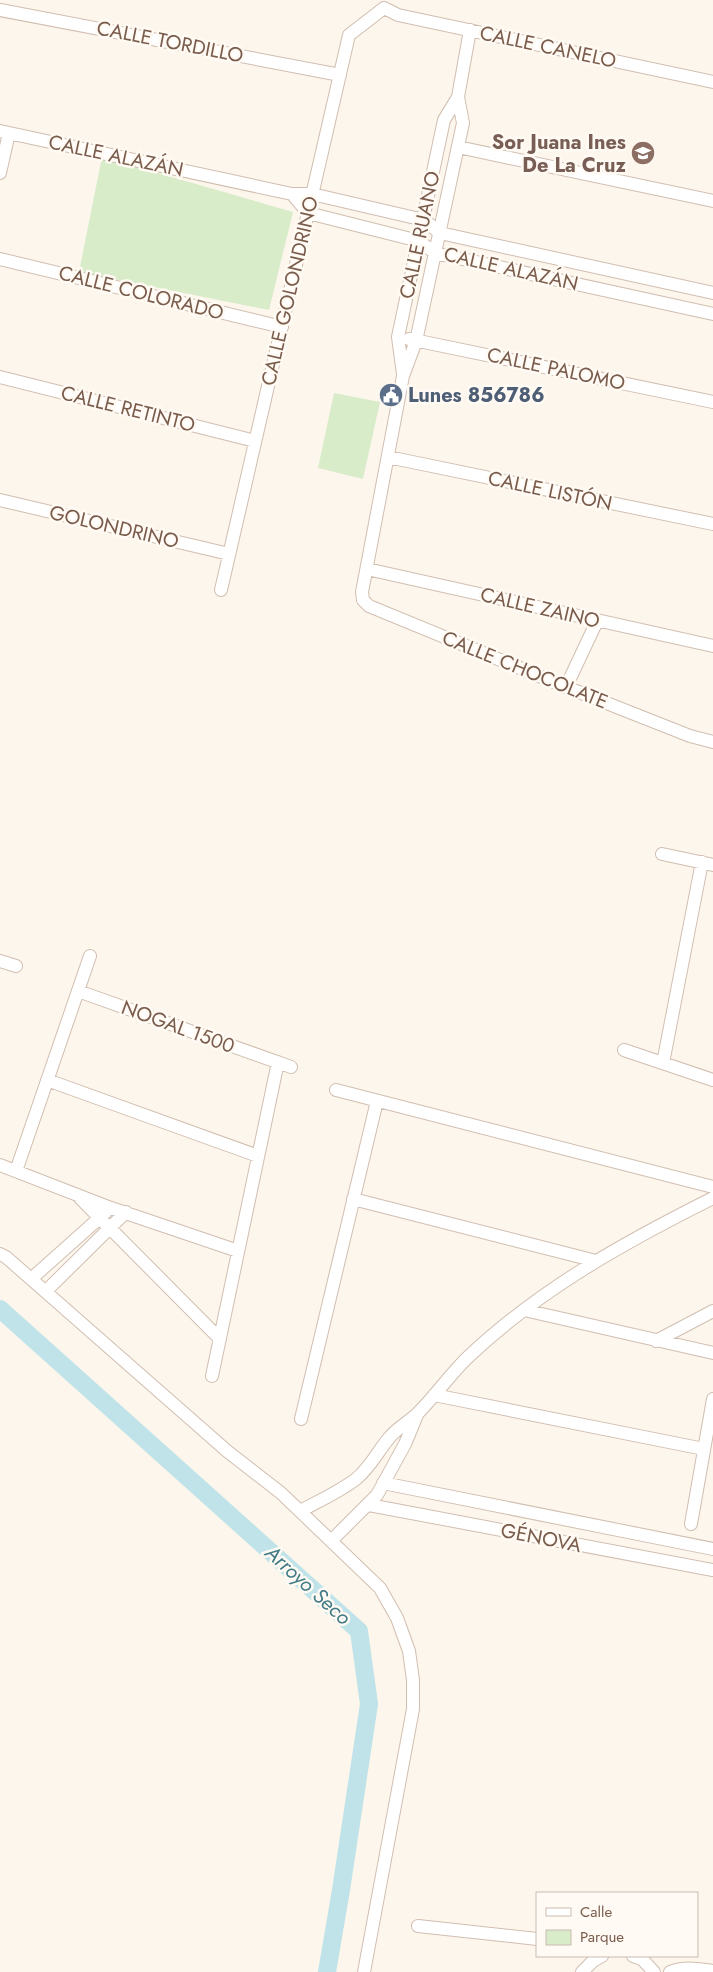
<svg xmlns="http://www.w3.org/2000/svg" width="713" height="1972" viewBox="0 0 713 1972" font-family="Jost,sans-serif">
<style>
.park{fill:#d8ecc9}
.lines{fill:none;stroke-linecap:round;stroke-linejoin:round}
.canal{stroke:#bfe3e8;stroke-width:18}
.street-casing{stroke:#d1beb0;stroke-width:14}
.street{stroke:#fff;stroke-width:12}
.labels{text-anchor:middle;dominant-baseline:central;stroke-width:5;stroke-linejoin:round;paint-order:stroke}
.street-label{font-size:20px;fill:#7a5c4d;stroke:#fffaf3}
.education-label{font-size:20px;font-weight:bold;fill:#785e54;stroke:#fffaf3;text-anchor:end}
.service-label{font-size:20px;font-weight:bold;fill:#4e5e75;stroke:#fffaf3;text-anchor:start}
.water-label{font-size:21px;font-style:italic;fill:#437c86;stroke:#fffaf3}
</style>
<rect width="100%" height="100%" fill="#fdf6ec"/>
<!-- park -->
<path class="park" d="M 102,157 L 293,212 L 269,310 L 79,272 Z
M 334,393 L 380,402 L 363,479 L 318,468 Z"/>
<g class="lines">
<!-- canal -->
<path class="canal" d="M 0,1309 L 359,1631 L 369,1704 L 341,1890 L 327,1972"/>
<!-- street casing -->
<g class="street-casing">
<path id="street" d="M 384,8 L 398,15 L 713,82
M 0,10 L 340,75
M 458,97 L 463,123 L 416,341 L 403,376 L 362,592 L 363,600 L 369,606 L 566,687 L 690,736 L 713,742
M 0,131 L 292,194 L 312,194 L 424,220 L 440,233 L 713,293
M 458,147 L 713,201
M 0,173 L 9,133
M 292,194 L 308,213 L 419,241 L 435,253 L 713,314
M 0,259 L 282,327
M 409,339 L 713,402
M 403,374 L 398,337 L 444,120 L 458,97 L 470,30
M 0,377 L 255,441
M 388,457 L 713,524
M 0,500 L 229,554
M 367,569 L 713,646
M 221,590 L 349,35 L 384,8
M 566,687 L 597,621
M 662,854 L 713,865
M 0,961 L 16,966
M 78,991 L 291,1067
M 624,1050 L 713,1080
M 663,1063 L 702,862
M 47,1080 L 258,1156
M 336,1090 L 713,1187
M 0,1165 L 111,1208 L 238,1251
M 16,1171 L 90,956
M 80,1198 L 220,1339
M 353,1199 L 596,1261
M 0,1254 L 6,1257 L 227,1451 L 281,1493 L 380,1588 L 397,1618 L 409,1651 L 413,1680 L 413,1709 L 364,1972
M 31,1279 L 105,1213
M 46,1291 L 126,1212
M 524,1310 L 713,1353
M 656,1341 L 713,1311
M 212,1376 L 278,1062
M 434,1395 L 704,1449
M 301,1419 L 377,1101
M 383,1483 L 713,1549
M 369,1505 L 713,1570
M 300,1511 C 319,1501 339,1492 356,1479 C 370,1468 378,1451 389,1438 C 397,1428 409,1422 418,1413 C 435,1396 449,1376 466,1359 C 538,1290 625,1242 713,1198
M 691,1524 L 713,1399
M 331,1541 L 377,1495 L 405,1444 L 417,1415
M 418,1926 L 537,1939
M 633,1956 L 642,1959 L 654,1972
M 582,1972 L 593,1961 L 602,1956
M 670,1972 C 685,1966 698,1969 713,1971"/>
</g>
<!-- street -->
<use href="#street" class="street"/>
</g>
<!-- icons -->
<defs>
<g id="school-disc" transform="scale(1.25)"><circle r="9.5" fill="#8d6e63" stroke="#fffaf3"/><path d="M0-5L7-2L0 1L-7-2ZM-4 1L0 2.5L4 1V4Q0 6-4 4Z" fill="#fff"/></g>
<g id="civic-disc" transform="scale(1.25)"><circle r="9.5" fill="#5c6f8a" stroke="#fffaf3"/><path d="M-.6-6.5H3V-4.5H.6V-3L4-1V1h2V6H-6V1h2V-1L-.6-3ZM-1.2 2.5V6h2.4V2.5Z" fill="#fff"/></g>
</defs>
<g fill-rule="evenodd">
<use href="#school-disc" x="643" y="153"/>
<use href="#civic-disc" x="391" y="395"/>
</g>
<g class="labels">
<!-- street labels -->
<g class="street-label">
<text transform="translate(170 42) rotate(11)">CALLE TORDILLO</text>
<text transform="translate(548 47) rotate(12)">CALLE CANELO</text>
<text transform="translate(116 156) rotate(12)">CALLE ALAZÁN</text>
<text transform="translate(420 235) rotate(-78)">CALLE RUANO</text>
<text transform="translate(511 269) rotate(13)">CALLE ALAZÁN</text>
<text transform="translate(290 291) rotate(-77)">CALLE GOLONDRINO</text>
<text transform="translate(141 293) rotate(14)">CALLE COLORADO</text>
<text transform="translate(556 369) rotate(12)">CALLE PALOMO</text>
<text transform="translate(128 409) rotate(14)">CALLE RETINTO</text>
<text transform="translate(550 491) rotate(12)">CALLE LISTÓN</text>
<text transform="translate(114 527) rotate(13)">GOLONDRINO</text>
<text transform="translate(540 608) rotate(13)">CALLE ZAINO</text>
<text transform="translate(525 670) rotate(22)">CALLE CHOCOLATE</text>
<text transform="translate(178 1027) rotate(20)">NOGAL 1500</text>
<text transform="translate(541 1538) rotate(11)">GÉNOVA</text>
</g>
<!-- education labels -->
<g class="education-label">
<text x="626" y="142">Sor Juana Ines<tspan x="626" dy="23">De La Cruz</tspan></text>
</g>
<!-- service labels -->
<g class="service-label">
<text x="408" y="395">Lunes 856786</text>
</g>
<!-- water labels -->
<g class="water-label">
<text transform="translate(308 1585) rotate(42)">Arroyo Seco</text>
</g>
</g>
<!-- legend -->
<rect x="536" y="1892" width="162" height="65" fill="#fffaf3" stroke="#cabbb1"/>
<rect x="546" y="1908" width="25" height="8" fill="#ffffff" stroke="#cabbb1"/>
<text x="580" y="1917" font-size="15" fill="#7a5c4d">Calle</text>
<rect x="546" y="1930" width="25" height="15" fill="#d8ecc9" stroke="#cabbb1"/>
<text x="580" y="1942" font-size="15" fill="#7a5c4d">Parque</text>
</svg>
